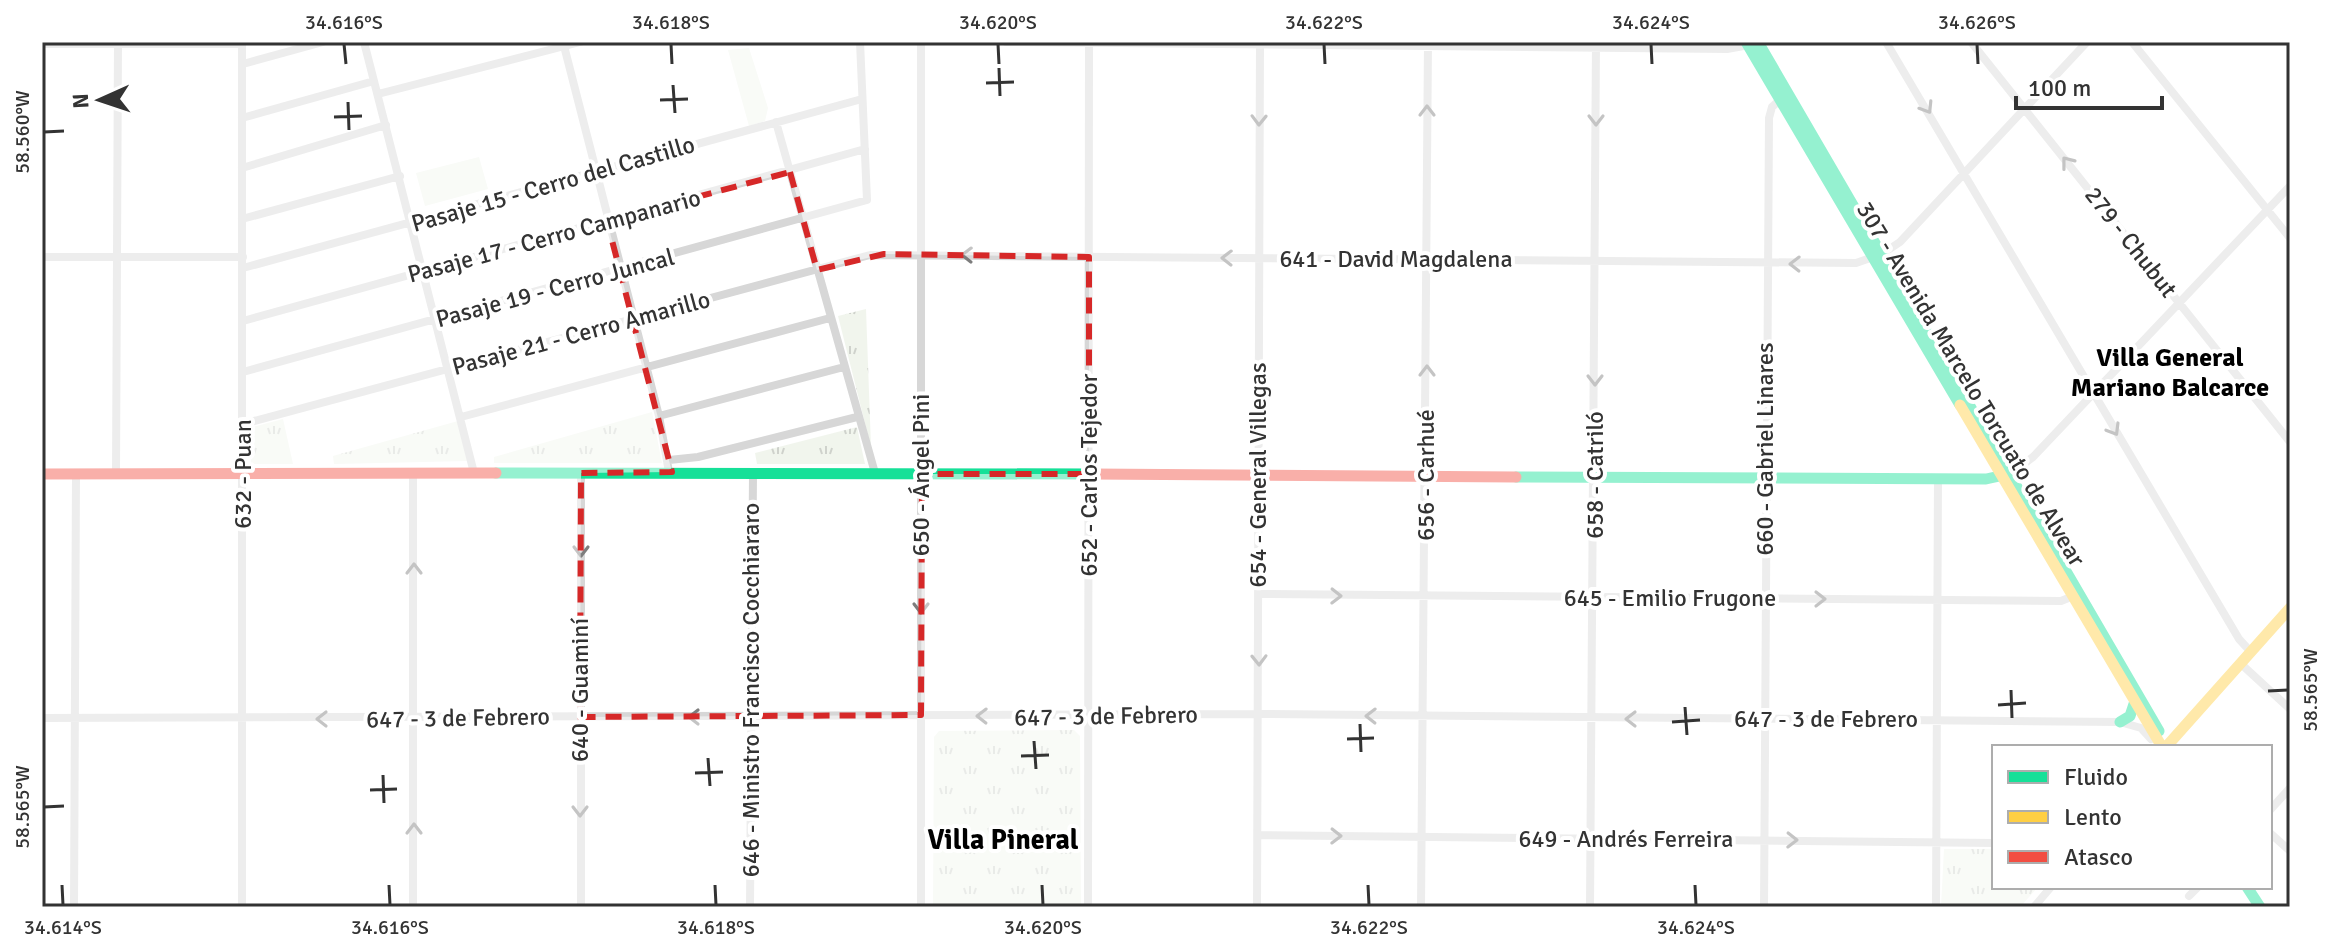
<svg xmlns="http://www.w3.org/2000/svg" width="2332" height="949" viewBox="0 0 2332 949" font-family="Signika,sans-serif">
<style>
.green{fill:#f1f5ed}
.park{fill:url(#park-tufts)}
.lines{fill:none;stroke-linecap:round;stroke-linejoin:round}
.street{stroke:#d7d7d7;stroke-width:8}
.fast{stroke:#16e098;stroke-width:11}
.slow{stroke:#ffcf43;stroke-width:11}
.jam{stroke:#f24e42;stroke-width:11}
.oneway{stroke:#7d7d7d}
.marked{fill:none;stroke:#d62828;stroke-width:6;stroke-dasharray:16 10;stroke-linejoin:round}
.ticks{fill:none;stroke:#333;stroke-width:3}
.labels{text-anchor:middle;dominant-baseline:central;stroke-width:8;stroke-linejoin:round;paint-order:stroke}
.street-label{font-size:24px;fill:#333;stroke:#fff}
.neighbourhood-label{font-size:26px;font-weight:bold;fill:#000;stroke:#fff}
.quarter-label{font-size:28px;font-weight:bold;fill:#000;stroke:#fff}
.neatline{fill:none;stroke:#333;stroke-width:3}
.ticks-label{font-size:20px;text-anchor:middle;fill:#333}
</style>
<defs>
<pattern id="park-tufts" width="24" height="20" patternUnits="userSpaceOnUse" patternTransform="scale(2)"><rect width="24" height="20" fill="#f1f5ed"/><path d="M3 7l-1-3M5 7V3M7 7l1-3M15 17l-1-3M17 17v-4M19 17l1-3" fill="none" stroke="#cfd2cc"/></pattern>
</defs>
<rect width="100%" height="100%" fill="#fff"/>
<!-- green -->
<path class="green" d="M 749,48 L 768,108 L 765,121 L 749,126 L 728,50 Z
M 479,157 L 488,189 L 425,206 L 416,173 Z"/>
<!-- park -->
<path class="park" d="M 866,309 L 871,447 L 838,316 Z
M 652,412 L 662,463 L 494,463 L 494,457 Z
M 283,419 L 293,464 L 251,464 L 249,428 Z
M 458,421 L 467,461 L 334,464 L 333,456 Z
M 857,427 L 865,464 L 757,464 L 755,453 Z
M 1074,730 L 1080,736 L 1081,907 L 933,907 L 934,737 L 939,731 Z
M 1944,849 L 1994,849 L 1994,887 L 2038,887 L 2020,907 L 1941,907 Z"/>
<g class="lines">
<!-- street -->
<path class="street" d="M 364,42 L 474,473
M 563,42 L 659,416 L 669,472
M 921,42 L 921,907
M 1006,42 L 1727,49 L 1749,45
M 1886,42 L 2239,639 L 2250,651
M 1971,42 L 2290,442
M 2132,42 L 2290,238
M 42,44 L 242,44
M 243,64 L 323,42
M 378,94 L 580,42
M 242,118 L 374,81
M 776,122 L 875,473
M 242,168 L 386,125
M 242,219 L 400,176
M 42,257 L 243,257
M 243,268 L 862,99
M 243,321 L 865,149
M 243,372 L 867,200 L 860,42
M 659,416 L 844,367
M 461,417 L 830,318
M 243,424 L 870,255 L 1856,263 L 1882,254 L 1900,242 L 2087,42
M 669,460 L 698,457 L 857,417
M 2012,473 L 2033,457 L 2290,186
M 116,474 L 118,42
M 1258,594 L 2061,601 L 2076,595
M 2240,663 L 2290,709
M 42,718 L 1259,714 L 2120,722 L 2141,728 L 2151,739
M 2270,810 L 2290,788
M 2270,833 L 2290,851
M 1258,835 L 1994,843
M 2189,896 L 2198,887
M 74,907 L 76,474
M 242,907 L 242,42
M 413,907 L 413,473
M 581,907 L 581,473
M 750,907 L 753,473
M 1088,907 L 1089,42
M 1257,907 L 1260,42
M 1421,907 L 1428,42
M 1590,907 L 1596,42
M 1764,907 L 1769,118 L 1772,107 L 1783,97
M 1936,907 L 1938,478
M 2034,907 L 2051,887"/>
<!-- fast -->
<path class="fast" d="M 1746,42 L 1960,405
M 1758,42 L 2159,731
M 496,473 L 1092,474
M 1516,477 L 1986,479 L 2009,474
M 2120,722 L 2130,716 L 2134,704
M 2247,887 L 2260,907"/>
<!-- slow -->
<path class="slow" d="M 1960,405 L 2162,747
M 2166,747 L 2290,608"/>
<!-- jam -->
<path class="jam" d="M 42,474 L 496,473
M 1092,474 L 1516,477"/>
</g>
<!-- one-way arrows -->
<defs><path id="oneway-chevron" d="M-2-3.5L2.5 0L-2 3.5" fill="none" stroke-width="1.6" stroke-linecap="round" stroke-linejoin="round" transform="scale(2)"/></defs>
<g class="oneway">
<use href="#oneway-chevron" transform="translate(1927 108) rotate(58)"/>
<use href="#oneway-chevron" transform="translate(1427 111) rotate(-90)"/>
<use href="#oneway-chevron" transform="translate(1259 120) rotate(91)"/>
<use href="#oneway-chevron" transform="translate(1596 120) rotate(90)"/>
<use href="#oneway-chevron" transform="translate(2067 162) rotate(-128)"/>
<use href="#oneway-chevron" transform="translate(967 255) rotate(-179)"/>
<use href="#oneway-chevron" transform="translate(1227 258) rotate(-179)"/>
<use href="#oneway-chevron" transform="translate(1795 264) rotate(-179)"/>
<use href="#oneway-chevron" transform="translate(1427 371) rotate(-90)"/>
<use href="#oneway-chevron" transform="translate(1595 380) rotate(90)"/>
<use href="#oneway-chevron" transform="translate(2114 430) rotate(59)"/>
<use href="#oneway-chevron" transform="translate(581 551) rotate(90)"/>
<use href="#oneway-chevron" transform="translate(414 569) rotate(-90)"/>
<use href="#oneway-chevron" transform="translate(1336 596) rotate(1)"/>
<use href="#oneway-chevron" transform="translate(1820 599)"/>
<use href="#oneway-chevron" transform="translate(921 608) rotate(90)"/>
<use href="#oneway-chevron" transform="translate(1259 660) rotate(89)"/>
<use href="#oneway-chevron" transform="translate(982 716) rotate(-179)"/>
<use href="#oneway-chevron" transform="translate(1371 716) rotate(-179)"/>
<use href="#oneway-chevron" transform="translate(694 717) rotate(-180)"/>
<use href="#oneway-chevron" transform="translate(322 719) rotate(-180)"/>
<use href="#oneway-chevron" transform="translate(1631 719) rotate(-180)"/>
<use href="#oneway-chevron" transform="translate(580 811) rotate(90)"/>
<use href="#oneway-chevron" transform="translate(414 829) rotate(-90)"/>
<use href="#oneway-chevron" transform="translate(1336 836) rotate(1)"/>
<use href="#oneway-chevron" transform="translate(1792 840) rotate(1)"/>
</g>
<!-- marked area -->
<path d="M0 0H2332V949H0ZM 790,172 L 817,270 L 884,254 L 1089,257 L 1089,474 L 922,474 L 921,715 L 580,717 L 581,473 L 672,472 L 607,221 Z" fill="#fff" fill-opacity=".55" fill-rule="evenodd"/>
<path class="marked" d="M 790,172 L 817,270 L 884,254 L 1089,257 L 1089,474 L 922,474 L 921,715 L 580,717 L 581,473 L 672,472 L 607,221 Z"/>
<!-- ticks -->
<path class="ticks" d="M 344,44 L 346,64M 671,44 L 672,64M 998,44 L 999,64M 1324,44 L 1325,64M 1651,44 L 1652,64M 1977,44 L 1978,64M 999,68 L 1000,96M 986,83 L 1014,82M 673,85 L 675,113M 660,100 L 688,99M 348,102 L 349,130M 334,117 L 362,116M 44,132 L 64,131M 2011,690 L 2012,718M 2268,691 L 2288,690M 1998,705 L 2026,703M 1685,707 L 1687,735M 1672,722 L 1700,720M 1360,724 L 1361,752M 1347,739 L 1374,738M 1034,741 L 1036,769M 1021,756 L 1049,755M 708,758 L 710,786M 695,773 L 723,772M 383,775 L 384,803M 370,790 L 397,789M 44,807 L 64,806M 62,885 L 63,905M 389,885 L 390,905M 715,885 L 716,905M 1042,885 L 1043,905M 1368,885 L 1369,905M 1695,885 L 1696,905"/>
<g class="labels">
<!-- street labels -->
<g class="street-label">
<text transform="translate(553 184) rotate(-16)">Pasaje 15 - Cerro del Castillo</text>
<text transform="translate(554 236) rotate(-15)">Pasaje 17 - Cerro Campanario</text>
<text transform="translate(2131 242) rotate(52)">279 - Chubut</text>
<text x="1396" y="259">641 - David Magdalena</text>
<text transform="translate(555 288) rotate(-15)">Pasaje 19 - Cerro Juncal</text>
<text transform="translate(581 333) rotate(-15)">Pasaje 21 - Cerro Amarillo</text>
<text transform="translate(1971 384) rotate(59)">307 - Avenida Marcelo Torcuato de Alvear</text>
<text transform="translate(1765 449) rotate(-90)">660 - Gabriel Linares</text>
<text transform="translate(243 474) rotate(-90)">632 - Puan</text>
<text transform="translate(921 475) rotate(-90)">650 - Ángel Pini</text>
<text transform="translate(1089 475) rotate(-90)">652 - Carlos Tejedor</text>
<text transform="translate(1258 475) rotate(-90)">654 - General Villegas</text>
<text transform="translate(1426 475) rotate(-90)">656 - Carhué</text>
<text transform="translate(1595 475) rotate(-90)">658 - Catriló</text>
<text x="1670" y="598">645 - Emilio Frugone</text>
<text transform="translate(580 690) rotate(-90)">640 - Guaminí</text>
<text transform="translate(751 690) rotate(-90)">646 - Ministro Francisco Cocchiararo</text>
<text transform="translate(1106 716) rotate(-1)">647 - 3 de Febrero</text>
<text transform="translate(458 718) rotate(-1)">647 - 3 de Febrero</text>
<text x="1826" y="719">647 - 3 de Febrero</text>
<text x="1626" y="839">649 - Andrés Ferreira</text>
</g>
<!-- neighbourhood labels -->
<g class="neighbourhood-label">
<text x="2170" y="358">Villa General<tspan x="2170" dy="30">Mariano Balcarce</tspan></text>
</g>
<!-- quarter labels -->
<g class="quarter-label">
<text x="1003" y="840">Villa Pineral</text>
</g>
</g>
<!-- border -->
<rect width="2332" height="949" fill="none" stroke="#ffffff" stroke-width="88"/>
<!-- legend -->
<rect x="1992" y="745" width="280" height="144" fill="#ffffff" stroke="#adadad" stroke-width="2"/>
<rect x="2008" y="771" width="40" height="12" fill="#16e098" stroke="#adadad" stroke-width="2"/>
<text x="2064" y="785" font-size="24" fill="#333333">Fluido</text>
<rect x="2008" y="811" width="40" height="12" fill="#ffcf43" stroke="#adadad" stroke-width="2"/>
<text x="2064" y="825" font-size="24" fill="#333333">Lento</text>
<rect x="2008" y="851" width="40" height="12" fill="#f24e42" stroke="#adadad" stroke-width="2"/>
<text x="2064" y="865" font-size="24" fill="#333333">Atasco</text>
<!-- north arrow -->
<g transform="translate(100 100) rotate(267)" stroke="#ffffff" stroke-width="6" paint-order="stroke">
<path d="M0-6L14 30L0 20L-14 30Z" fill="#333333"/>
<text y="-12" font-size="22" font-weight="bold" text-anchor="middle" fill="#333333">N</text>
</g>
<!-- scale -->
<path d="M2016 96v12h146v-12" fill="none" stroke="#333333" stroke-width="4"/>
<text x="2028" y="96" font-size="24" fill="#333333" stroke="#ffffff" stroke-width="6" paint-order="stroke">100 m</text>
<rect x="44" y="44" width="2244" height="861" class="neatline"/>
<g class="ticks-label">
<text x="344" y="29">34.616°S</text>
<text x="671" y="29">34.618°S</text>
<text x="998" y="29">34.620°S</text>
<text x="1324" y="29">34.622°S</text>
<text x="1651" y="29">34.624°S</text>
<text x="1977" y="29">34.626°S</text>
<text transform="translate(22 132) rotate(-90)" y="7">58.560°W</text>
<text transform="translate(2310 690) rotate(-90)" y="7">58.565°W</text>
<text transform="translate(22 807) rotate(-90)" y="7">58.565°W</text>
<text x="63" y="934">34.614°S</text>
<text x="390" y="934">34.616°S</text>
<text x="716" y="934">34.618°S</text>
<text x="1043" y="934">34.620°S</text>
<text x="1369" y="934">34.622°S</text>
<text x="1696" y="934">34.624°S</text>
</g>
</svg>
